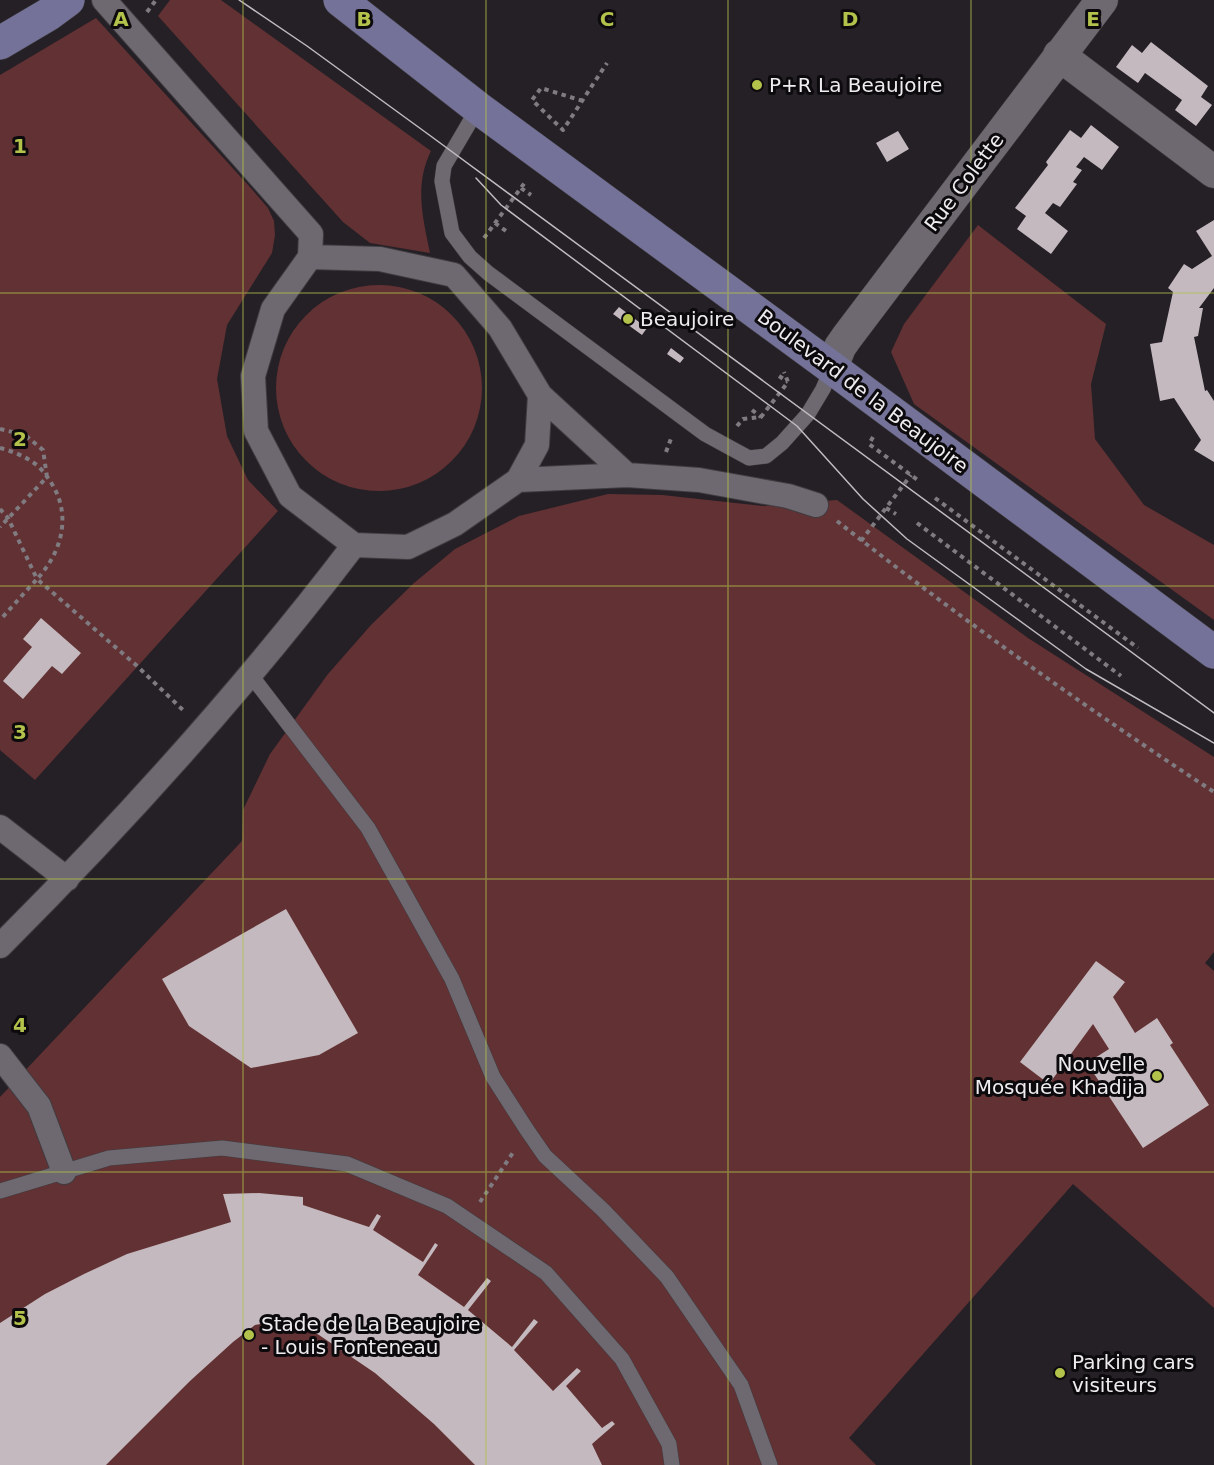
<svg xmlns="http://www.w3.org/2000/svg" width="1214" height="1465" viewBox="0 0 1214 1465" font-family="'DejaVu Sans',sans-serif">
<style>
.green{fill:#623133}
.building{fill:#c3b9be}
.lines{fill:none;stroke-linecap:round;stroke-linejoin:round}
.service-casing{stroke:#3f3c40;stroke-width:16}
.pedestrian-casing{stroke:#3f3c40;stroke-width:26}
.minor-casing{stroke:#3f3c40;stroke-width:33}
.secondary-casing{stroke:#3f3c40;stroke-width:34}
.path{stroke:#7f7b80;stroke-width:4;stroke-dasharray:4.5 4.5;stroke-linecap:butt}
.service{stroke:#6e6970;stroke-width:15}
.pedestrian{stroke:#6e6970;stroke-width:24}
.minor{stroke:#6e6970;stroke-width:32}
.secondary{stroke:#757299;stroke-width:33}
.tram{stroke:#bfbcc0;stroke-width:1.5}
.grid{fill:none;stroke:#b3c24b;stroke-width:1.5;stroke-opacity:0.55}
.poi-dot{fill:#b3c24b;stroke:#0c0a0d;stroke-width:2}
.labels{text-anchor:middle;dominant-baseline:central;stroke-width:6;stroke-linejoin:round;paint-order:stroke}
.poi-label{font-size:20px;fill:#efecf0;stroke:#0c0a0d;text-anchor:start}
.street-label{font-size:20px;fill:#efecf0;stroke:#0c0a0d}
.grid-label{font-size:20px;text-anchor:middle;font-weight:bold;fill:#b3c24b;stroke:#0c0a0d;stroke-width:6;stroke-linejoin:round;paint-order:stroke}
</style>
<rect width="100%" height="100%" fill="#242026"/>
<!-- green -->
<path class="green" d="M 170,0 L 221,0 L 431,151 C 414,185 423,218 430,253 L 370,243 L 343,222 L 158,16 Z
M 96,18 L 249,186 L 268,208 L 274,221 L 275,235 L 272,253 L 227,325 L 217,379 L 227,436 L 248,480 L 278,511 L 35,780 L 0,750 L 0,75 Z
M 978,225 L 1106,324 L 1091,384 L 1095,439 L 1144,505 L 1214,545 L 1214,620 L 914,404 L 891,352 L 904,324 Z
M276 388a103 103 0 1 1 206 0a103 103 0 1 1-206 0Z
M 608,494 L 662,495 L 763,506 L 837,500 L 1028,638 L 1214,757 L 1214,952 L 1205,963 L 1214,971 L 1214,1308 L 1073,1184 L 849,1438 L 876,1465 L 0,1465 L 0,1097 L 242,841 L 243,810 L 270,754 L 328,674 L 371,625 L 414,583 L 455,549 L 519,516 Z"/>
<!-- building -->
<path class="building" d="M 1151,42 L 1208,86 L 1201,97 L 1212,105 L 1196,126 L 1175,110 L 1182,100 L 1145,73 L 1138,83 L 1116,67 L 1132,45 L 1142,53 Z
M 1091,125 L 1119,147 L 1102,170 L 1084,157 L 1076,167 L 1082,170 L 1073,182 L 1077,184 L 1060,207 L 1053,203 L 1045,213 L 1068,231 L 1051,254 L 1017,229 L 1026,216 L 1015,208 L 1048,165 L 1046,162 L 1070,130 L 1081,138 Z
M 898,131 L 909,149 L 887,162 L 876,143 Z
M 1214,220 L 1214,288 L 1199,308 L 1203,308 L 1198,336 L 1194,337 L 1205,391 L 1207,390 L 1214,401 L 1214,462 L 1194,450 L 1201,440 L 1174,398 L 1160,401 L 1150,344 L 1162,342 L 1173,292 L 1168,288 L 1184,264 L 1192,269 L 1212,256 L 1196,231 Z
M 619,307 L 647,328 L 642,335 L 613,314 Z
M 671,348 L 684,358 L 680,363 L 667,354 Z
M 41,618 L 81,653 L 62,674 L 52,666 L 23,699 L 3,681 L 32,647 L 23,639 Z
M 286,909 L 358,1033 L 319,1055 L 251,1068 L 189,1026 L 162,979 Z
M 1096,961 L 1125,982 L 1113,997 L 1135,1033 L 1157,1018 L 1173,1043 L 1170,1045 L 1209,1105 L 1143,1148 L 1087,1063 L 1109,1049 L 1093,1024 L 1049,1084 L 1020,1062 Z
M 259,1193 L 303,1197 L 303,1205 L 369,1227 L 377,1214 L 381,1216 L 373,1230 L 423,1262 L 435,1243 L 438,1245 L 418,1275 L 464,1307 L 487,1278 L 491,1281 L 468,1310 L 512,1347 L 534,1319 L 538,1322 L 514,1350 L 553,1391 L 577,1368 L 581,1371 L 566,1386 L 602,1428 L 612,1421 L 615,1424 L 592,1444 L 602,1465 L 475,1465 L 434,1424 L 375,1373 L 319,1335 L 295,1322 L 276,1321 L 255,1325 L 233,1342 L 190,1381 L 106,1465 L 0,1465 L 0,1323 L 45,1294 L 84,1274 L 127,1254 L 231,1222 L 223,1194 Z"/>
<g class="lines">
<!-- service casing -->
<g class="service-casing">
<path id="service" d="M 478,108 L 444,166 L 442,181 L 452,233 L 470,257 L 488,273 L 705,434 L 749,458 L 766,456 L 782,443 L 808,414 L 823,389 L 832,368
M 250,674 L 368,828 L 452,979 L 493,1077 L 527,1130 L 545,1156 L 603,1210 L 667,1277 L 741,1385 L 770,1465
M 0,1191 L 109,1158 L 222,1148 L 347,1164 L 447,1206 L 546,1273 L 622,1359 L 669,1444 L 672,1465"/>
</g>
<!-- pedestrian casing -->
<g class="pedestrian-casing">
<path id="pedestrian" d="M 104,0 L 311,234 L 310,257 L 273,309 L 253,376 L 256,431 L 290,496 L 354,545
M 310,257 L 380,259 L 454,275 L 500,328 L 540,395 L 537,445 L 518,480
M 540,395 L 627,475
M 0,827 L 67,879
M 0,946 C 126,820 246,687 354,545 L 408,547 L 455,524 L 518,480 L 627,475 L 699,480 L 788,496 L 816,505
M 0,1056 L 39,1106 L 64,1172"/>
</g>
<!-- minor casing -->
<g class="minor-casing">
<path id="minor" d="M 1059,55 L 1214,172
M 832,368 L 840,347 L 847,337 L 1102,0"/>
</g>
<!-- secondary casing -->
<g class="secondary-casing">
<path id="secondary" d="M 340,0 L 478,108 L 832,368 L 1214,652
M 0,43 L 49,14 L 68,0"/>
</g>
<!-- path -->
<path class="path" d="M 147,12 L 156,0
M 583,101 L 541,88 L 532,100 L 563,130 L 607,63
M 521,188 L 531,195
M 495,223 L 506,231
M 484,238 L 526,181
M 779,376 L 788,382
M 752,410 L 761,417
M 737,426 L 743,419 L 761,417 L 788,382 L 784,372
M 0,429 L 25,435 L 43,450 L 47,477 L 0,527
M 873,437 L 869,444 L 919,481
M 0,448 C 12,451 24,456 34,463 C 40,467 46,475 50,481 C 72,513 63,551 37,579 L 136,665 L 185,712
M 666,452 L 672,436
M 935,498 L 1138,648
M 886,508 L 896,514
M 0,509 L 8,518 L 37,579 L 0,620
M 837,521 C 958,617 1085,707 1214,792
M 917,523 L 1121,676
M 861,541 L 911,475
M 480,1202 L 514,1151"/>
<!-- service -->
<use href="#service" class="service"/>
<!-- pedestrian -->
<use href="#pedestrian" class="pedestrian"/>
<!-- minor -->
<use href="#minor" class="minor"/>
<!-- secondary -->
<use href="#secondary" class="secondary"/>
<!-- tram -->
<path class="tram" d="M 239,0 L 307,46 L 432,137 L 1214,713
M 476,178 L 501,205 L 797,426 L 863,499 L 907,539 L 1086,669 L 1214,743"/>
</g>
<!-- grid -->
<path class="grid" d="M 243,0 L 243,1465M 486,0 L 486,1465M 728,0 L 728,1465M 971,0 L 971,1465M 0,293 L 1214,293M 0,586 L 1214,586M 0,879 L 1214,879M 0,1172 L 1214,1172"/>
<!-- markers -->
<g class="poi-dot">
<circle cx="757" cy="85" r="6"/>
<circle cx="628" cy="319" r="6"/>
<circle cx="1157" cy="1076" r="6"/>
<circle cx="249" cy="1335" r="6"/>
<circle cx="1060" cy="1373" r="6"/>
</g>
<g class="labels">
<!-- poi labels -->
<g class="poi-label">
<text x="769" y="85">P+R La Beaujoire</text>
<text x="640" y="319">Beaujoire</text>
<text x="1145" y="1064" text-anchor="end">Nouvelle<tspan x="1145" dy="23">Mosquée Khadija</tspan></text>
<text x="261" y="1324">Stade de La Beaujoire<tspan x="261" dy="23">- Louis Fonteneau</tspan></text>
<text x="1072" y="1362">Parking cars<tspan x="1072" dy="23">visiteurs</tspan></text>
</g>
<!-- street labels -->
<g class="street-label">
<text transform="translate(964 182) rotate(-53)">Rue Colette</text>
<text transform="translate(863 391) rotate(37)">Boulevard de la Beaujoire</text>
</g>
</g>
<g class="grid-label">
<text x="121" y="26">A</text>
<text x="364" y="26">B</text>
<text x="607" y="26">C</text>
<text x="850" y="26">D</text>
<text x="1093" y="26">E</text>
<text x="20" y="153">1</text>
<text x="20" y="446">2</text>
<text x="20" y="739">3</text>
<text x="20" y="1032">4</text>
<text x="20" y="1325">5</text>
</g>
</svg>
